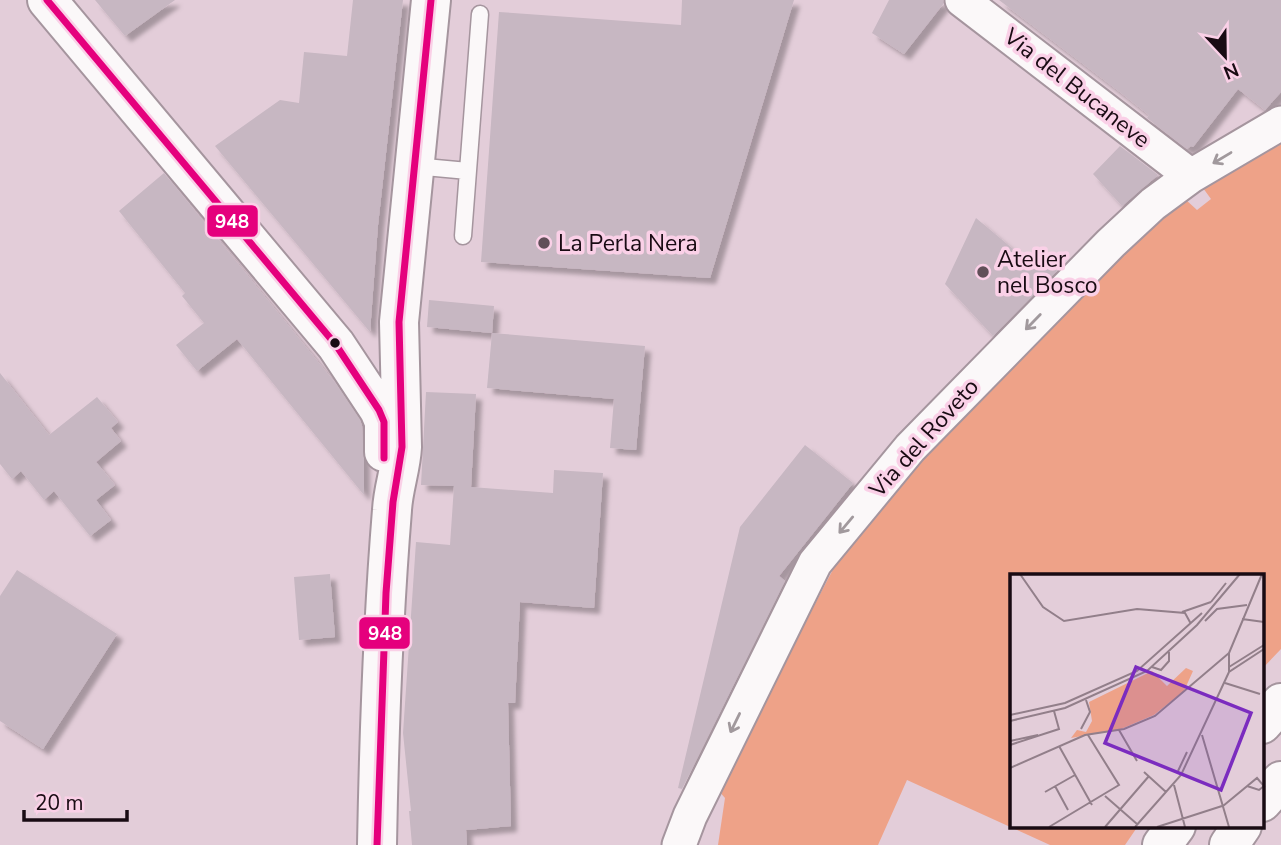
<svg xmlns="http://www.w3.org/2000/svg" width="1281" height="845" viewBox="0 0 1281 845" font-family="'Nunito Sans',sans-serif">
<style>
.green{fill:#eea288}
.building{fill:#c7b7c2;filter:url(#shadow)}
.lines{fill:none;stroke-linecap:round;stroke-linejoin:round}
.service-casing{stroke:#a5959e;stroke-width:19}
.minor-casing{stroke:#a5959e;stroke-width:37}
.secondary-casing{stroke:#a5959e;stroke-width:42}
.primary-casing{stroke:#a5959e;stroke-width:42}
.service{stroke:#fbf8f9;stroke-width:16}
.minor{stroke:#fbf8f9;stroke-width:33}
.secondary{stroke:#fbf8f9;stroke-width:38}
.primary{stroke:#fbf8f9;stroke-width:38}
.bus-1-casing{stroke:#fad0e7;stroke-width:12}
.bus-1{stroke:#e5007d;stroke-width:7}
.oneway{stroke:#a1999d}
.poi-dot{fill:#604f58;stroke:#fad0e7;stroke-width:2.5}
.bus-dot{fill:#190b13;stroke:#fad0e7;stroke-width:2.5}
.labels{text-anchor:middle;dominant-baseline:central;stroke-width:7;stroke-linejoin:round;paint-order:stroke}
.street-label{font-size:23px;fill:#190b13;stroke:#fad0e7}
.poi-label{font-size:23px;fill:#190b13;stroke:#fad0e7;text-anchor:start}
.inset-road{fill:none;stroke:#927f8a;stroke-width:2}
.view{fill:#7b2cbf;fill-opacity:0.15;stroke:#7b2cbf;stroke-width:3.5}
.inset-edge{fill:none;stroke:#190b13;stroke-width:3.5}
.line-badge{stroke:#fad0e7;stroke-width:2.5}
.badge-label{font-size:19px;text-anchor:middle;font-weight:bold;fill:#fff}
</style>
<defs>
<filter id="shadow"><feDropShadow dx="6" dy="6" stdDeviation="2" flood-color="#0004"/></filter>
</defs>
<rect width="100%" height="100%" fill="#e3cdd9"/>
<!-- green -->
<path class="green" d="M 1281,144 L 1281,649 L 1262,669 L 1262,576 L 1012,576 L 1012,826 L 1138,826 L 1125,845 L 1050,845 L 907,780 L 878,845 L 718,845 L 725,798 L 718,790 L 840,556 L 920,459 L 1145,230 L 1185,199 L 1197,210 L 1211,199 L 1203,188 Z"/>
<!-- building -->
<path class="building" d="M 95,0 L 175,0 L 125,36 Z
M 353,0 L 403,0 L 378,225 L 370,332 L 215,146 L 280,100 L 299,103 L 304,52 L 347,56 Z
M 682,0 L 794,0 L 710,278 L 481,262 L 499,12 L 681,25 Z
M 889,0 L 943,0 L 944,3 L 904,54 L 872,33 Z
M 999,0 L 1281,0 L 1281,92 L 1265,110 L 1238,89 L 1193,147 L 1191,146 L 1187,149 L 1147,118 L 1149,115 L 1120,92 Z
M 1120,146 L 1158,175 L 1122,206 L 1093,174 Z
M 164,173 L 336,384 L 360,420 L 362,426 L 364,460 L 364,495 L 237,339 L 197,371 L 176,345 L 204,323 L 182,296 L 185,293 L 119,211 Z
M 976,218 L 1026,260 L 1035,250 L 1057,271 L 993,336 L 945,284 Z
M 429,300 L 494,306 L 492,333 L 427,327 Z
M 492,333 L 645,346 L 636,450 L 610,448 L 614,399 L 487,388 Z
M 0,373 L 49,435 L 97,397 L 118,422 L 111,428 L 121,441 L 96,462 L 115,485 L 96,500 L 111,520 L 90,536 L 54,491 L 44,500 L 21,471 L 12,479 L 0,464 Z
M 426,392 L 476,394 L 471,487 L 553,493 L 554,470 L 603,473 L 594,608 L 520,602 L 515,703 L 508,703 L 511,826 L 466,830 L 467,845 L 412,845 L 409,811 L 411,811 L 403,733 L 416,542 L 450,545 L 454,486 L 421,485 Z
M 805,445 L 853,483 L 779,576 L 785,581 L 682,789 L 678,788 L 740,527 Z
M 17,570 L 117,634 L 43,749 L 0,721 L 0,596 Z
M 330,574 L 335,637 L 299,640 L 294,577 Z"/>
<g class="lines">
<!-- service casing -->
<g class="service-casing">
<path id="service" d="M 414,166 L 468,171
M 463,236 L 480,14"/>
</g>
<!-- minor casing -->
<g class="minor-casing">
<path id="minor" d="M 962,0 L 1191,176
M 679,845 L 690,816 L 815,563 L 910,448 L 1111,243 L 1153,204 L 1191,176 L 1281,123"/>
</g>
<!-- secondary casing -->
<g class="secondary-casing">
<path id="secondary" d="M 1262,724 L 1281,703
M 1262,802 L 1281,781
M 1162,845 L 1176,826
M 1229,845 L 1242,826"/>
</g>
<!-- primary casing -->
<g class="primary-casing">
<path id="primary" d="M 47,0 L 336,345 L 379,410 L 384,422 L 384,452
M 377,845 C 379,733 383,621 392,510 C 393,489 401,468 402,447 L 399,322 L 431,0"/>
</g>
<!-- service -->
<use href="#service" class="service"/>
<!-- minor -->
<use href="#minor" class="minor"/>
<!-- secondary -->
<use href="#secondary" class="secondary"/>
<!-- primary -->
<use href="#primary" class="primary"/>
<!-- bus-1 casing -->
<g class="bus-1-casing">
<path id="bus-1" d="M 47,0 L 336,345 L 379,410 L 384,422 L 384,458
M 377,845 L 386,593 L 393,502 L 402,447 L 399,322 L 431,0"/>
</g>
<!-- bus-1 -->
<use href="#bus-1" class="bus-1"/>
</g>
<!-- one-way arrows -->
<defs><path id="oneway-shaft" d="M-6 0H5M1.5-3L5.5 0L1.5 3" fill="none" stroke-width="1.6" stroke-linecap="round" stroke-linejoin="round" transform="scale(1.75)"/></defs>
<g class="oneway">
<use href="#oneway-shaft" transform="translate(1222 158) rotate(149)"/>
<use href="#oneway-shaft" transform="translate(1033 322) rotate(134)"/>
<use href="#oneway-shaft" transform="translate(846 525) rotate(130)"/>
<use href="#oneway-shaft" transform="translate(735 723) rotate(116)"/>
</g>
<!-- markers -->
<g class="poi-dot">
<circle cx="544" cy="243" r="7"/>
<circle cx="983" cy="272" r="7"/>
</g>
<circle class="bus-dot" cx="335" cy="343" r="6"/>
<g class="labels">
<!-- street labels -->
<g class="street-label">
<text transform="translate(1077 88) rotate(38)">Via del Bucaneve</text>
<text transform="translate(924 438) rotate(-48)">Via del Roveto</text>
</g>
<!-- poi labels -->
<g class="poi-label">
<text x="558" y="243">La Perla Nera</text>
<text x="997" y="259">Atelier<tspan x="997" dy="26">nel Bosco</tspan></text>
</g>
</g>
<!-- overview -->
<g transform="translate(1010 574)">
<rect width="254" height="254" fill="#e3cdd9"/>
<path d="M 176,94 L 183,97 L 174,117 L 144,141 L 111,155 L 61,164 L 67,156 L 76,158 L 82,147 L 79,128 L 142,97 L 157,112 Z" fill="#eea288"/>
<path class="inset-road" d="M 10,0 L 33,33 L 54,47 L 127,35 L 175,39 L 181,50M 201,28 L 216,9M 172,38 L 201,28M 232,45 L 254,48M 195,47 L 207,35 L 237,31M 142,93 L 151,96 L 159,87 L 159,78M 219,93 L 254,71M 219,98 L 219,79 L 252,0M 215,109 L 250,120M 0,141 L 55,129 L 127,97 L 192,39M 0,147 L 55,134 L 137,97 L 187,51 L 230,0M 71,155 L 80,138 L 76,126M 109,156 L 127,187M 192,161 L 219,253M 0,167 L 28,161M 0,171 L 49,155 L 44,137M 49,172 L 82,231M 0,194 L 75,161 L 114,155 L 145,142 L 219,79M 168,197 L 177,178M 134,198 L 156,218M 164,211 L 175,253M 45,212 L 58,236M 35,218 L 65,201M 95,222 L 127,250M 213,232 L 247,204 L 254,212 L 249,216 L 237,212M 39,253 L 109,211 L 78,161M 95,253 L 139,202M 125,253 L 171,201 L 219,98 L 254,75M 147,253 L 212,232"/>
<path class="view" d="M 126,93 L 241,139 L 211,216 L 95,169 Z"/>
<rect width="254" height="254" class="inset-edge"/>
</g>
<g class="line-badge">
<rect x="206" y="204" width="53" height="34" rx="7" fill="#e5007d"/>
<rect x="358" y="616" width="53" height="34" rx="7" fill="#e5007d"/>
</g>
<g class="badge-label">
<text x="232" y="228">948</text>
<text x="385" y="640">948</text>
</g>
<!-- north arrow -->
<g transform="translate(1225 56) rotate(158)" stroke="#fad0e7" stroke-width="5" paint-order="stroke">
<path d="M0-5L12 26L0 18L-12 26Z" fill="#190b13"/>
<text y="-10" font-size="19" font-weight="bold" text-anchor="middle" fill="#190b13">N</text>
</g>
<!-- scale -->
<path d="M24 810v10h103v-10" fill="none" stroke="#190b13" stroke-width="3.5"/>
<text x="35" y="810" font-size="21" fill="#190b13" stroke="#fad0e7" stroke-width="5" paint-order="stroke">20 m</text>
</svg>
